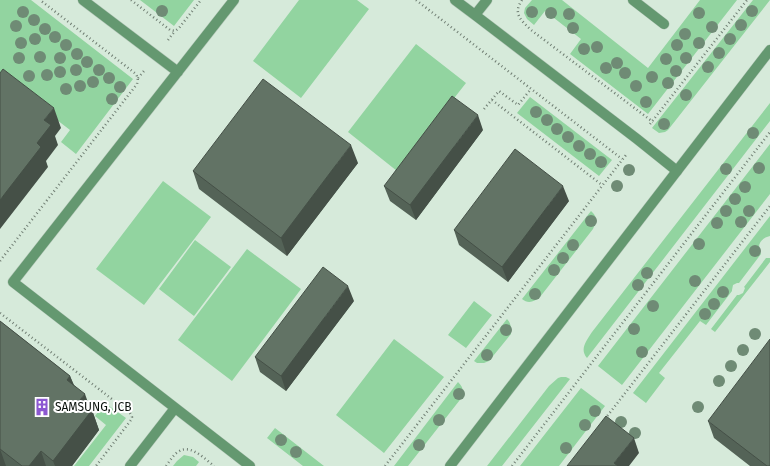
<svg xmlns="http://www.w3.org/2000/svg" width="770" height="466" viewBox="0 0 770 466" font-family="'Fira Sans',sans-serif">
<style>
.green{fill:#92d4a0}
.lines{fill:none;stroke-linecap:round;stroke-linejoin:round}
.service-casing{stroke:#b5c7b9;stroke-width:11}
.minor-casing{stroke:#b5c7b9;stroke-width:11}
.path{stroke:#707e73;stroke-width:2.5;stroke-dasharray:1 3;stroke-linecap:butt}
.service{stroke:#649870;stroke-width:10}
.minor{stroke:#649870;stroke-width:10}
.tree{fill:#6f8b75}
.wall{fill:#546357}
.shaded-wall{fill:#455047}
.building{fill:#627365;stroke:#455047}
.labels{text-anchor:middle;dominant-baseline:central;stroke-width:4;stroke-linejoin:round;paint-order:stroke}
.poi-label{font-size:12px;fill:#09100b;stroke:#fff;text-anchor:start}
</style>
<rect width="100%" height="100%" fill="#d6eada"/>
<!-- green -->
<path class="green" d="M 0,0 L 31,0 L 133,79 L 76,154 L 61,142 L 70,130 L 5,80 L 0,86 Z
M 140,0 L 194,0 L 174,26 Z
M 299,0 L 357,0 L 369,9 L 301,98 L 253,61 Z
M 532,0 L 562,0 L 648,68 L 700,0 L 737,0 L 648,114 L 570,54 L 581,39 L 545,11 L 534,25 L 527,19 L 524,13 L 525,8 Z
M 753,0 L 770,0 L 668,130 L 665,132 L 659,133 L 652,128 Z
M 416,44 L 466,83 L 397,171 L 348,132 Z
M 530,97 L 612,160 L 599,176 L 517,113 Z
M 770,103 L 770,121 L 587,358 C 579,349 587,340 592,332 Z
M 770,144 L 770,194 L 622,385 L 598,366 Z
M 163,181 L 211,217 L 144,305 L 96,269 Z
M 591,211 C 598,217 596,222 593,229 L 540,297 C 534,302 528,304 522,299 Z
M 770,216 L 770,236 C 761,238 756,245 761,254 L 739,283 L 737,283 L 733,285 L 732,290 L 732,291 L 706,325 L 700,321 L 659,373 L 665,378 L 646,403 L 633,393 Z
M 195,240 L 231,267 L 194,316 L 159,289 Z
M 247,249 L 301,289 L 232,381 L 178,340 Z
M 766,258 L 770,258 L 770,262 L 715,332 L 711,329 L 737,295 L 739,295 L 743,293 L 745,288 L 744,287 Z
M 474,301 L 492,315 L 466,348 L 448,335 Z
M 507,319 C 511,323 511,328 511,334 L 489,361 L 484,363 L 477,363 L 474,361 Z
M 394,339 L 444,377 L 384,453 L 336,415 Z
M 561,377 L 566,377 L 570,379 L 502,466 L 487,466 L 549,386 L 558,378 Z
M 458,382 C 462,386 464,390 463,396 L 408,466 L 394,466 Z
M 581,388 L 605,406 L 559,466 L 520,466 Z
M 105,403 L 126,418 L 89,466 L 74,466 L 106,425 L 95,416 Z
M 275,428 L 324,466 L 303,466 L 267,438 Z
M 184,455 L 193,457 L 199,462 L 196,466 L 173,466 L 177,461 Z"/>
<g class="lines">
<!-- service casing -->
<g class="service-casing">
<path id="service" d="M 83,0 L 178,72
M 234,0 L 13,282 L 250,466
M 455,0 L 475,15 L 487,0
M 633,0 L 664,24
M 475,15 L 637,139 L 677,171
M 130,466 L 175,408"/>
</g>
<!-- minor casing -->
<g class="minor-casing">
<path id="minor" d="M 450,466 L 770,50"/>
</g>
<!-- path -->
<path class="path" d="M 131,0 L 170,30 L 175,31 L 179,28 L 201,0
M 416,0 L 622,159
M 522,0 C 512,14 522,21 531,30 L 653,122
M 168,40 L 175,31
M 138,78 L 144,71
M 492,100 L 602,185
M 484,109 L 499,91 L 518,105 L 531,89
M 650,124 L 747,0
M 0,261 L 137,84 L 138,78 L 136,74 L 40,0
M 0,313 L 130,413 L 132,417 L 131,420 L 96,466
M 605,419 L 770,206
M 166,466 C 170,461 173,455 178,452 C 190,443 205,459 214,466
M 385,466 L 626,155
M 512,466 L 770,132"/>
<!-- service -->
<use href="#service" class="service"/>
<!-- minor -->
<use href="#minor" class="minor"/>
</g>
<!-- trees -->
<g class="tree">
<circle cx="162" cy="11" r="6"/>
<circle cx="752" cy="11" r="6"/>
<circle cx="23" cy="12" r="6"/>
<circle cx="532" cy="12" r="6"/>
<circle cx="551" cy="13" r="6"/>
<circle cx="699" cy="13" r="6"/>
<circle cx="569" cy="14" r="6"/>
<circle cx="34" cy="20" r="6"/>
<circle cx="741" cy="25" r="6"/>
<circle cx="16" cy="26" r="6"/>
<circle cx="712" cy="27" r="6"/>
<circle cx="573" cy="28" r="6"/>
<circle cx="45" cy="29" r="6"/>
<circle cx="685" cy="34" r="6"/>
<circle cx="55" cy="37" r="6"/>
<circle cx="35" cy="39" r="6"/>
<circle cx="730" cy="39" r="6"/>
<circle cx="21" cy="43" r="6"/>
<circle cx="699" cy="43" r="6"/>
<circle cx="66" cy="45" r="6"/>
<circle cx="677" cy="45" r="6"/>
<circle cx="597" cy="47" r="6"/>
<circle cx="584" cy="49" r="6"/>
<circle cx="719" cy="53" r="6"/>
<circle cx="77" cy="54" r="6"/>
<circle cx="40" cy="57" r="6"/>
<circle cx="19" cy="58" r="6"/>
<circle cx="60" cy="58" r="6"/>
<circle cx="686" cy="58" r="6"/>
<circle cx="666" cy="59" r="6"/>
<circle cx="87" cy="62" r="6"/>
<circle cx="617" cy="63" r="6"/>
<circle cx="708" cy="67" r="6"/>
<circle cx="606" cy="68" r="6"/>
<circle cx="76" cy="70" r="6"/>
<circle cx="99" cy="70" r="6"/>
<circle cx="676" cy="71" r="6"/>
<circle cx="60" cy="72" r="6"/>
<circle cx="625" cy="73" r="6"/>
<circle cx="47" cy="75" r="6"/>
<circle cx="29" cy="76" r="6"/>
<circle cx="652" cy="77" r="6"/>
<circle cx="109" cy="78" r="6"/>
<circle cx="93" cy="82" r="6"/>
<circle cx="668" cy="83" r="6"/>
<circle cx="80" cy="86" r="6"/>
<circle cx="636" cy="86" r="6"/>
<circle cx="120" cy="87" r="6"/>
<circle cx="66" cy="89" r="6"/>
<circle cx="686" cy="95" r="6"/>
<circle cx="112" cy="99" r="6"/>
<circle cx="646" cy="102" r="6"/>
<circle cx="536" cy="112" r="6"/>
<circle cx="547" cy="120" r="6"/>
<circle cx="664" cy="124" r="6"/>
<circle cx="557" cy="129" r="6"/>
<circle cx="753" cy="133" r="6"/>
<circle cx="568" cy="137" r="6"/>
<circle cx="579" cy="146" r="6"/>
<circle cx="590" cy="154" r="6"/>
<circle cx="601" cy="162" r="6"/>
<circle cx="759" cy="168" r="6"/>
<circle cx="726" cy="169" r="6"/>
<circle cx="629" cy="170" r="6"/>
<circle cx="617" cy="186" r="6"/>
<circle cx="745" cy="187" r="6"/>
<circle cx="735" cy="199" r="6"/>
<circle cx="726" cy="211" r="6"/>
<circle cx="749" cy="211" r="6"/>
<circle cx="591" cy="221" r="6"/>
<circle cx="741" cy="222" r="6"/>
<circle cx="717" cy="223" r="6"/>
<circle cx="699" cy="244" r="6"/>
<circle cx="573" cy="245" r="6"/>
<circle cx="755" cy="251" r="6"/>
<circle cx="563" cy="258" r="6"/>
<circle cx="554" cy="270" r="6"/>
<circle cx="647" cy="273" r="6"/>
<circle cx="695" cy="281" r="6"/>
<circle cx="638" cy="285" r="6"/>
<circle cx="723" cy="292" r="6"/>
<circle cx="535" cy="294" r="6"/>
<circle cx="714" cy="304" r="6"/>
<circle cx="653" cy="306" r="6"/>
<circle cx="705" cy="314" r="6"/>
<circle cx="634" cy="329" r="6"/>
<circle cx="506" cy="330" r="6"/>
<circle cx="755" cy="334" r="6"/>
<circle cx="743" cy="350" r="6"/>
<circle cx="642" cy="352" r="6"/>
<circle cx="487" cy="355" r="6"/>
<circle cx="731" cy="366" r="6"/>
<circle cx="719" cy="381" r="6"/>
<circle cx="459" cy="394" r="6"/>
<circle cx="698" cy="407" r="6"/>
<circle cx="595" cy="411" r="6"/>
<circle cx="439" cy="420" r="6"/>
<circle cx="621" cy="422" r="6"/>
<circle cx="585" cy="425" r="6"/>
<circle cx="635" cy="433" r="6"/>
<circle cx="281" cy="440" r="6"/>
<circle cx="419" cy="445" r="6"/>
<circle cx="566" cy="448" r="6"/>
<circle cx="296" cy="452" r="6"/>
</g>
<!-- wall -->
<path class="wall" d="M 483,130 L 416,220 L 390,201 L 384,186 Z
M 358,163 L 287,256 L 199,189 L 193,171 Z
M 569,201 L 508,282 L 459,245 L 454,230 Z
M 354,301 L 286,391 L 260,372 L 255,357 Z
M 0,321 L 70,376 L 74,385 L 90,409 L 92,410 L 99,430 L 72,466 L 0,466 Z
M 708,421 L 770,466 L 750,466 L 714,438 Z"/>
<!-- shaded-wall -->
<path class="shaded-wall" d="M 54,108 L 61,128 L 55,136 L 58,145 L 46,161 L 48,167 L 0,229 L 0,200 L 37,143 L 44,120 Z
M 478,115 L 483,130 L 416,220 L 410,205 Z
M 351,145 L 358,163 L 287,256 L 281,238 Z
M 563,186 L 569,201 L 508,282 L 502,267 Z
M 348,286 L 354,301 L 286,391 L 281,376 Z
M 70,376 L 78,396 L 67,380 Z
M 85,394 L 91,411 L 92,410 L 99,430 L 72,466 L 55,466 L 53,461 L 80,400 Z
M 634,438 L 639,453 L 629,466 L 615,466 L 614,463 Z
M 0,449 L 6,466 L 0,466 Z
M 41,451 L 46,466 L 29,466 Z"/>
<!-- building -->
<path class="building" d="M 3,69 L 54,108 L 44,120 L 51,125 L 37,143 L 41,147 L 0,200 L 0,73 Z
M 263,79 L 351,145 L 281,238 L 193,171 Z
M 452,96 L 478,115 L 410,205 L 384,186 Z
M 515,149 L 563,186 L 502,267 L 454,230 Z
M 323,267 L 348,286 L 281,376 L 255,357 Z
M 0,321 L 70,376 L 67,380 L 85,394 L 80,400 L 92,410 L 53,461 L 41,451 L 29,466 L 22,466 L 0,449 Z
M 770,339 L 770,466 L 767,466 L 708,421 Z
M 606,416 L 634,438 L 614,463 L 618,466 L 567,466 Z"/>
<!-- icons -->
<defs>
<g id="building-bare" transform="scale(1.38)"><path d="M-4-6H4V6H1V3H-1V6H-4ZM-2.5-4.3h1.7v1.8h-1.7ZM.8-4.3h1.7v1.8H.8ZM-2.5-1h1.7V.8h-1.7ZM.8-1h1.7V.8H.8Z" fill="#8c58d1" stroke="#fff" stroke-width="2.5" paint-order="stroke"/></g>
</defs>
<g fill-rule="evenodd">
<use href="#building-bare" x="42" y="407"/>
</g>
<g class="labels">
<!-- poi labels -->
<g class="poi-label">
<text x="55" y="407">SAMSUNG, JCB</text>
</g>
</g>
</svg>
